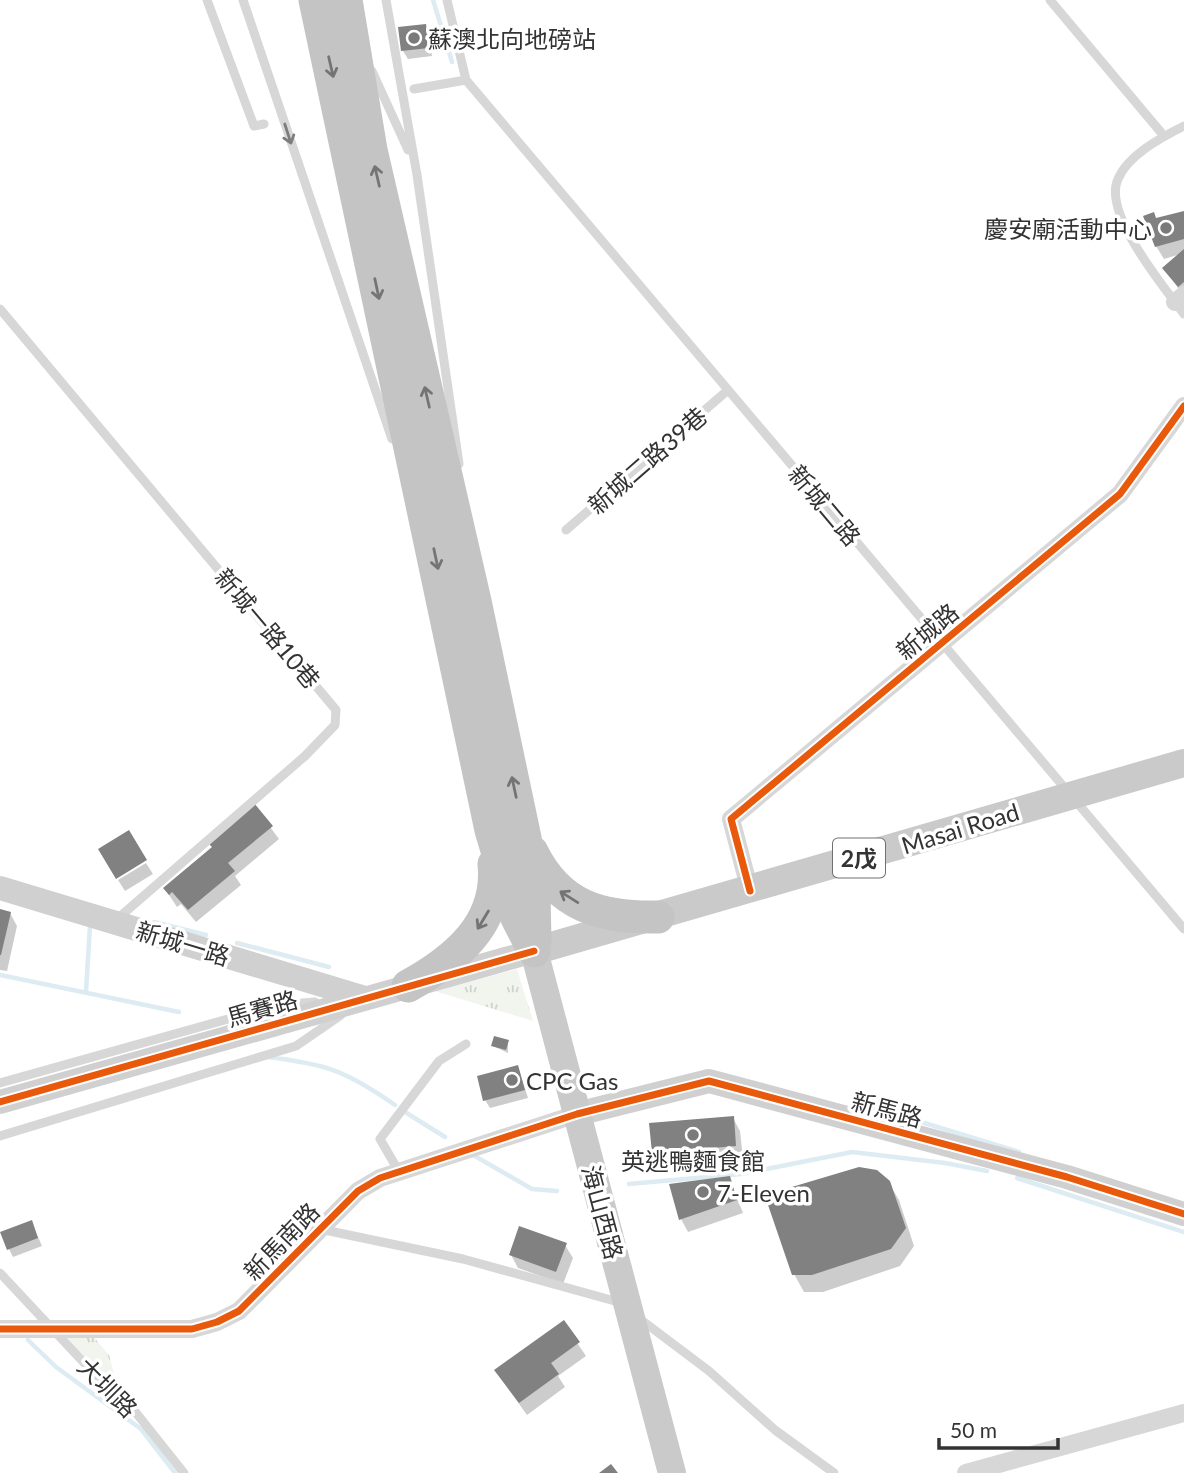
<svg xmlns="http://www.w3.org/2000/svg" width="1184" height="1473" viewBox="0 0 1184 1473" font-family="Lato,'Noto Sans TC',sans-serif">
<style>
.grass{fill:url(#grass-tufts)}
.shadow{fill:#0003}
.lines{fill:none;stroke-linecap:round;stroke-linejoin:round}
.stream{stroke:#ddebf3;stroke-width:4.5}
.building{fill:#818181}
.lane{stroke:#d7d7d7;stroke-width:9}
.street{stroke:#d7d7d7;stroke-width:18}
.secondary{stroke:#d0d0d0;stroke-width:24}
.primary{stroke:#cacaca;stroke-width:28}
.highway{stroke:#c4c4c4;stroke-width:33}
.cycleway-casing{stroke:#fff;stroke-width:11}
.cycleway{stroke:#e8590c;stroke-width:7}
.oneway{stroke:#747474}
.oneway2{stroke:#7d7d7d}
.poi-dot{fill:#7a7a7a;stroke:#fff;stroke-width:2.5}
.labels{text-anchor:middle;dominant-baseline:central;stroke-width:7;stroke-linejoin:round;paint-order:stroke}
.shield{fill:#fff;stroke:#707070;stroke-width:2}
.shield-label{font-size:23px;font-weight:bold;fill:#333}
.poi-label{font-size:24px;fill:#333;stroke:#fff;text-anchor:start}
.street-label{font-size:24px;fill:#333;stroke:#fff}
</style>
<defs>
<pattern id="grass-tufts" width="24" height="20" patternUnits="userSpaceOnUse" patternTransform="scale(1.75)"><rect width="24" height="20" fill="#f1f5ed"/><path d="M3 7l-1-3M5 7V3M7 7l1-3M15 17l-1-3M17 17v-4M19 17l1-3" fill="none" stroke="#cfd2cc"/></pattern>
</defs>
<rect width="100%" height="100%" fill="#fff"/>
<!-- grass -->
<path class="grass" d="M 517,969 L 533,1021 L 435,991 Z
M 36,1319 L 81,1322 L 109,1355 L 117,1385 Z"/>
<!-- shadow -->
<path class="shadow" d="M 425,26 L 430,34 L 432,56 L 408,59 L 403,51 Z
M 1184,213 L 1184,297 L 1165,268 L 1181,254 L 1164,259 L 1156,246 L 1156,220 Z
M 254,805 L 279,839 L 235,876 L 241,885 L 196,922 L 181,904 L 177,907 L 165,889 L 213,848 Z
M 146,863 L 153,874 L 125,891 L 118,880 Z
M 0,911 L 10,913 L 17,926 L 7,971 L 0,970 Z
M 508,1042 L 508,1053 L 493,1046 Z
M 518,1067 L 528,1098 L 490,1108 L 485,1100 Z
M 733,1118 L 740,1131 L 743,1159 L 661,1165 L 654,1152 Z
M 729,1178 L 743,1213 L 688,1232 L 681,1219 Z
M 888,1182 L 899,1200 L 914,1246 L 900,1266 L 823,1292 L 804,1292 L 794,1274 Z
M 35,1230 L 42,1246 L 13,1257 L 9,1249 Z
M 565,1245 L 573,1258 L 563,1284 L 518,1268 L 511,1255 Z
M 563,1322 L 586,1356 L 558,1376 L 565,1387 L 527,1415 L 504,1383 Z"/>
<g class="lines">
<!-- stream -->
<path class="stream" d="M 433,0 L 452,62
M 154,922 L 206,935
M 237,943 L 329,967
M 0,975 L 179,1012
M 86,991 L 90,926
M 267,1057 C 327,1064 346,1071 395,1105
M 869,1106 L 1019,1152
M 405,1112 L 445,1137
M 473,1155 L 532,1189 L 557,1191
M 1017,1178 L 1184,1232
M 629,1184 L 741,1174 L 852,1152 L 945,1163 L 987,1171
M 28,1340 L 56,1367 L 141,1429 L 175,1473"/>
</g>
<!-- building -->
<path class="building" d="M 426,24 L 429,48 L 401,51 L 398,27 Z
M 1184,211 L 1184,239 L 1155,247 L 1143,216 L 1154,212 L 1156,218 Z
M 1184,249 L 1184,282 L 1178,287 L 1162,268 Z
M 254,803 L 273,826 L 228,863 L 235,871 L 188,910 L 172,892 L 169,895 L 163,888 L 212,847 L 207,842 Z
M 129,830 L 147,860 L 116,879 L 98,849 Z
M 0,909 L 11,912 L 1,955 L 0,955 Z
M 494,1036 L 509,1040 L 506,1050 L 491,1046 Z
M 518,1065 L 525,1090 L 483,1101 L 477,1076 Z
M 734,1116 L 736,1146 L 652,1153 L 649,1123 Z
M 859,1167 L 877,1170 L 890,1181 L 906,1228 L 891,1249 L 812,1275 L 792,1275 L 767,1202 L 775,1192 Z
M 730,1176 L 737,1200 L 679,1220 L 669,1184 Z
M 32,1220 L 38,1238 L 7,1250 L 0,1232 Z
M 519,1226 L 567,1243 L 556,1272 L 509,1255 Z
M 564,1320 L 580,1342 L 551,1363 L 559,1374 L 519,1403 L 494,1370 Z
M 611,1464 L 618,1473 L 599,1473 Z"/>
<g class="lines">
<!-- lane -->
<path class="lane" d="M 207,0 L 254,126 L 264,124
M 243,0 L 392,439
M 386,0 L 417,175 L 459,464
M 1050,0 L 1164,136
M 372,71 L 408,150
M 466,80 L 1184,929
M 414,89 L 466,80 L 447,0
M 1184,126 C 1162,137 1128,155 1118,179 C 1102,213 1164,287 1184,314
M 0,309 L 336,710 L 335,725 L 305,756 L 116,920
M 566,530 L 728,390
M 0,1083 L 278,1005 L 315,1002
M 0,1136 L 296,1046 L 341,1015
M 398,1170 L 380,1139 L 439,1061 L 466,1044
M 320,1229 L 463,1259 L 622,1303
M 0,1273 L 87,1366 L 133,1409 L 184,1473
M 640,1319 L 709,1371 L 775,1430 L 834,1473"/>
<!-- street -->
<path class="street" d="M 1175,302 L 1184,295
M 750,891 L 731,819 L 1120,494 L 1184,406
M 0,1329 L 192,1329 L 217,1322 L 239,1311 L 358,1191 L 380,1178 L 577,1114
M 966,1473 L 1184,1413"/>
<!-- secondary -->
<path class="secondary" d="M 0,888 L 365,998
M 0,1102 L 534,951
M 577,1114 L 709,1081 L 1067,1177 L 1184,1214"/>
<!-- primary -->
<path class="primary" d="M 672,1473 L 534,951 L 1184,763"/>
<!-- highway -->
<path class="highway" d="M 315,0 L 491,830 L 517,918 L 534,951
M 346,0 L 371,150 L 475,601 L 525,838 L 534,893 L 535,942
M 532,852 C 559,907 601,918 658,917
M 408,986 C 455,960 500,924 494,864"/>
<!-- cycleway casing -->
<g class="cycleway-casing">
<path id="cycleway" d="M 750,891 L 731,819 L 1120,494 L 1184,406
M 0,1102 L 534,951
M 0,1329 L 192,1329 L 217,1322 L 239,1311 L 358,1191 L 380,1178 L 577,1114 L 709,1081 L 1067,1177 L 1184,1214"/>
</g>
<!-- cycleway -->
<use href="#cycleway" class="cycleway"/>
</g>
<!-- one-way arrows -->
<defs><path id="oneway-shaft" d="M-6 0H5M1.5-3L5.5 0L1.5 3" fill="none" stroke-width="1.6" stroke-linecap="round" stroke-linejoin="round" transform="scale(1.75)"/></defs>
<g class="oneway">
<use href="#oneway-shaft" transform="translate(331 67) rotate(77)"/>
<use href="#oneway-shaft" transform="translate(377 176) rotate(-103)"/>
<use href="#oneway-shaft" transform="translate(377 289) rotate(78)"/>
<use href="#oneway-shaft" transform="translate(427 397) rotate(-103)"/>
<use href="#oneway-shaft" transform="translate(436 559) rotate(78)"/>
<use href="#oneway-shaft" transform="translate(514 787) rotate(-102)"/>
<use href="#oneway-shaft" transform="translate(569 897) rotate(-148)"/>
<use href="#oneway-shaft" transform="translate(483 920) rotate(121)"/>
</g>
<use class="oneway2" href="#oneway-shaft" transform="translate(288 134) rotate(72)"/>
<!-- markers -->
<g class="poi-dot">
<circle cx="414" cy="38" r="7"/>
<circle cx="1166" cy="228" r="7"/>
<circle cx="512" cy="1080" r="7"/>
<circle cx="693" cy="1135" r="7"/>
<circle cx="703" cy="1192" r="7"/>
</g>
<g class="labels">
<!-- shield labels -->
<rect class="shield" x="833" y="838.5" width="52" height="39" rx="5"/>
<g class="shield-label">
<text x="859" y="858">2戊</text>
</g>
<!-- poi labels -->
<g class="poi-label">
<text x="428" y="38">蘇澳北向地磅站</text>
<text x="1152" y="228" text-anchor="end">慶安廟活動中心</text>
<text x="526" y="1080">CPC Gas</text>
<text x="693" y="1160" text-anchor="middle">英逃鴨麵食館</text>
<text x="717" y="1192">7-Eleven</text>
</g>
<!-- street labels -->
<g class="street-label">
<text transform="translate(647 460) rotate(-41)">新城二路39巷</text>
<text transform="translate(825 505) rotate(50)">新城二路</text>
<text transform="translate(268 628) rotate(50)">新城一路10巷</text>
<text transform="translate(927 631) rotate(-40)">新城路</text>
<text transform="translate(960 828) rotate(-17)">Masai Road</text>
<text transform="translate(183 943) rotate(17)">新城一路</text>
<text transform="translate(262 1008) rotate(-16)">馬賽路</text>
<text transform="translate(887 1109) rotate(15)">新馬路</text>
<text transform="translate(603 1212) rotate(75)">海山西路</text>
<text transform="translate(281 1241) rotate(-46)">新馬南路</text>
<text transform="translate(108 1387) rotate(45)">大圳路</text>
</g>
</g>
<!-- scale -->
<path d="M939 1438v10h119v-10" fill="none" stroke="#333333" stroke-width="3.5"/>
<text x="950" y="1438" font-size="21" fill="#333333" stroke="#ffffff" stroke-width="5" paint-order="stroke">50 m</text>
</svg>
